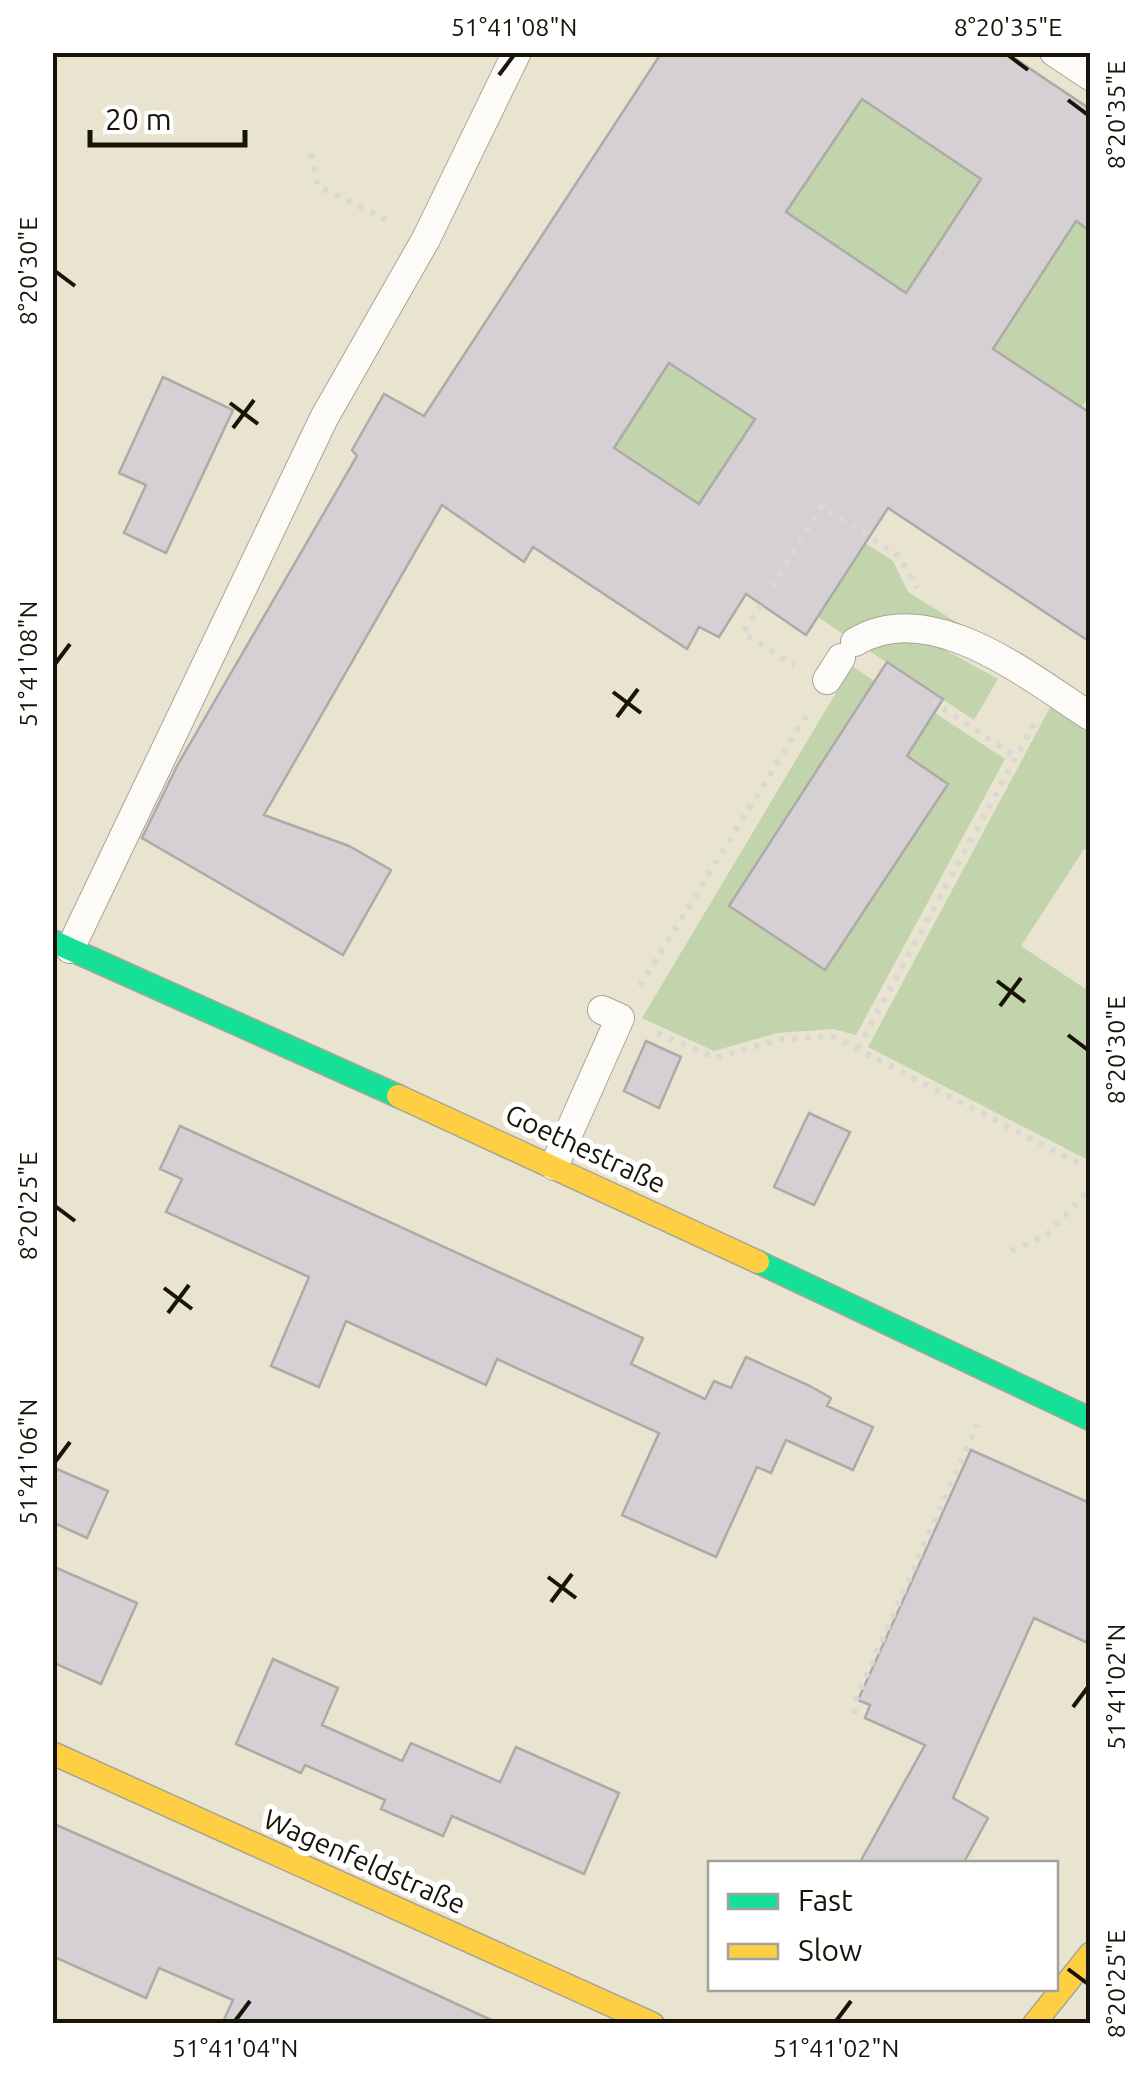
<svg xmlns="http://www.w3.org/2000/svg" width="1143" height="2076" viewBox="0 0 1143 2076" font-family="Ubuntu,sans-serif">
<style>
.green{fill:#c1d4ab}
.building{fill:#d4d0d3;stroke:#adaaa7;stroke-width:2.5;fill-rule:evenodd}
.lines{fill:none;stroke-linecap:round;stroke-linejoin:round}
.lane-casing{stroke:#a8a596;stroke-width:30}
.fast-casing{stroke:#a8a596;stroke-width:25}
.slow-casing{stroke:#a8a596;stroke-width:25}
.path{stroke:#dad8d2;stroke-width:6;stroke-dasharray:5 8;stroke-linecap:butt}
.lane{stroke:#fcfbf8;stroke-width:28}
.fast{stroke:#16e098;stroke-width:22}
.slow{stroke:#ffcf43;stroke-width:22}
.ticks{fill:none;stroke:#181508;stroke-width:4}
.labels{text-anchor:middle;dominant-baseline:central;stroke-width:10;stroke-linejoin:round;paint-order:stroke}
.street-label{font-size:28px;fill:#181508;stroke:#fff}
.neatline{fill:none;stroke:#181508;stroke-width:4}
.ticks-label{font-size:25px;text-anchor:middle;fill:#181508}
</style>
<rect width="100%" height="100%" fill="#e8e4d0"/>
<!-- green -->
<path class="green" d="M 862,99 L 981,179 L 906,293 L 786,212 Z
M 1076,221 L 1090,231 L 1090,394 L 1082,407 L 993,349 Z
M 669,363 L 755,419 L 699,504 L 614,448 Z
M 834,523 L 893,561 L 908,592 L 964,627 L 846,636 L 788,597 Z
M 901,639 L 936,645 L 998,679 L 974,720 L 868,650 Z
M 852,666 L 912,706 L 849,720 L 729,906 L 825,970 L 947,785 L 907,756 L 935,713 L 1005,759 L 856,1035 L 833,1029 L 777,1033 L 714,1051 L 642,1018 Z
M 1060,689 L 1090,709 L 1090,852 L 1084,849 L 1021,946 L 1090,992 L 1090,1161 L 868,1047 Z"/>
<!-- building -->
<path class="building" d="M 662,52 L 1005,52 L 1090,109 L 1090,231 L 1076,221 L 993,349 L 1090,413 L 1090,642 L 888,508 L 806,635 L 746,594 L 719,637 L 699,627 L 687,649 L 533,547 L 524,562 L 442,505 L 264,815 L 349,846 L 391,870 L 343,955 L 142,838 L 177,766 L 357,456 L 352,450 L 384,394 L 424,416 ZM 862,99 L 981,179 L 906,293 L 786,212 ZM 669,363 L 755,419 L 699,504 L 614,448 Z
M 163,377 L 233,410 L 166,553 L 124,533 L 146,485 L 119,473 Z
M 887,662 L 943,699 L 907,756 L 948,784 L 825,970 L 729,906 Z
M 646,1041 L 681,1057 L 659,1108 L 624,1091 Z
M 809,1113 L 850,1132 L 814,1205 L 774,1187 Z
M 180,1126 L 643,1338 L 631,1364 L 705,1399 L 714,1381 L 731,1388 L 746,1357 L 810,1386 L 831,1398 L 827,1406 L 873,1427 L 853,1470 L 786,1440 L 771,1473 L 757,1467 L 716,1557 L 622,1515 L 659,1433 L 497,1359 L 486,1385 L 346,1321 L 319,1387 L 271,1366 L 309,1277 L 166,1212 L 182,1179 L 160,1169 Z
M 971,1450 L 1090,1503 L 1090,1644 L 1034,1618 L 953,1798 L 988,1818 L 963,1864 L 859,1864 L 925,1745 L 865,1718 L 870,1705 L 858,1700 Z
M 52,1467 L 108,1491 L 87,1538 L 52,1522 Z
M 52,1566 L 137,1603 L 101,1684 L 52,1662 Z
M 273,1659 L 338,1688 L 322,1725 L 402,1761 L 411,1743 L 500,1782 L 516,1747 L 619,1793 L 584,1874 L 452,1816 L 443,1836 L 381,1809 L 385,1800 L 305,1765 L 301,1773 L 236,1744 Z
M 52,1823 L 344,1952 L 500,2024 L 222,2024 L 233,2000 L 159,1968 L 146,1998 L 52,1956 Z"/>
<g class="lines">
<!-- lane casing -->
<g class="lane-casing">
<path id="lane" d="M 1054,52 L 1090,76
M 855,642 C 930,596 1028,676 1090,716
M 827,680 L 841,658
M 70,949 L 324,418 L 426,239 L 517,52
M 554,1166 L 620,1018 L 602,1010"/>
</g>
<!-- fast casing -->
<g class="fast-casing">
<path id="fast" d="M 52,941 L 398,1096
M 758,1262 L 1090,1419"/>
</g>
<!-- slow casing -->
<g class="slow-casing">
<path id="slow" d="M 398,1096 L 758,1262
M 52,1753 L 653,2024
M 1034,2024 L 1090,1954"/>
</g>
<!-- path -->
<path class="path" d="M 311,154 L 318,186 L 393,223
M 772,587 L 822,506 L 899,556 L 917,588
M 761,605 L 743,633 L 794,665
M 932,701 L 1016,757
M 640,986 L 809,711
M 657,1033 L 715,1058 L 777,1040 L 832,1036 L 1090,1169
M 858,1048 L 1034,724
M 1011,1251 L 1047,1235 L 1090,1189
M 854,1714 L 856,1699 L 977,1425"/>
<!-- lane -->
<use href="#lane" class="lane"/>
<!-- fast -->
<use href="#fast" class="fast"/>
<!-- slow -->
<use href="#slow" class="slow"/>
</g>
<!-- ticks -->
<path class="ticks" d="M 1008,55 L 1028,70M 499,75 L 514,55M 1068,100 L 1088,115M 55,271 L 75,286M 230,403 L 258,424M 233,428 L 254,400M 55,664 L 70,644M 613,692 L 641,713M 617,717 L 638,689M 997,981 L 1025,1002M 1000,1006 L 1021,978M 1068,1035 L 1088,1050M 55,1206 L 75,1221M 164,1288 L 192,1309M 168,1313 L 189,1285M 55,1462 L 70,1442M 548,1577 L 576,1598M 551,1602 L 572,1574M 1073,1707 L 1088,1687M 1068,1969 L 1088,1984M 235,2021 L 250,2001M 836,2021 L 851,2001"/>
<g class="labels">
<!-- street labels -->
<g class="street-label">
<text transform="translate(586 1148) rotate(25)">Goethestraße</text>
<text transform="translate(365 1861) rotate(24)">Wagenfeldstraße</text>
</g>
</g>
<!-- border -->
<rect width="1143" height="2076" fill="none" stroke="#ffffff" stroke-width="110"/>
<!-- legend -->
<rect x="708" y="1861" width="350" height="130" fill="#ffffff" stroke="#a3a19c" stroke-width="2.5"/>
<rect x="728" y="1894" width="50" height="15" fill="#16e098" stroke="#a3a19c" stroke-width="2.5"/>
<text x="798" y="1911" font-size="30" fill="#181508">Fast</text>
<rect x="728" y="1944" width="50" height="15" fill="#ffcf43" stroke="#a3a19c" stroke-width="2.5"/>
<text x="798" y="1961" font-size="30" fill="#181508">Slow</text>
<!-- scale -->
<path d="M90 130v15h155v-15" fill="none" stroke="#181508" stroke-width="5"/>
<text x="105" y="130" font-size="30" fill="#181508" stroke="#ffffff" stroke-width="8" paint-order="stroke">20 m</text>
<rect x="55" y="55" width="1033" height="1966" class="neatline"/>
<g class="ticks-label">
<text x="514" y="36">51°41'08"N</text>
<text x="1008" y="36">8°20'35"E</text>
<text transform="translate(1116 115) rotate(-90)" y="9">8°20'35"E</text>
<text transform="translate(28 271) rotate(-90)" y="9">8°20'30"E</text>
<text transform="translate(28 664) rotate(-90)" y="9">51°41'08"N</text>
<text transform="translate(1116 1050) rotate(-90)" y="9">8°20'30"E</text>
<text transform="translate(28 1206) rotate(-90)" y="9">8°20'25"E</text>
<text transform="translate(28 1462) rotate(-90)" y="9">51°41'06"N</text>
<text transform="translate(1116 1687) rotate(-90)" y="9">51°41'02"N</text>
<text transform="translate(1116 1984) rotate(-90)" y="9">8°20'25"E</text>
<text x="235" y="2057">51°41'04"N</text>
<text x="836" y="2057">51°41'02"N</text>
</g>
</svg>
